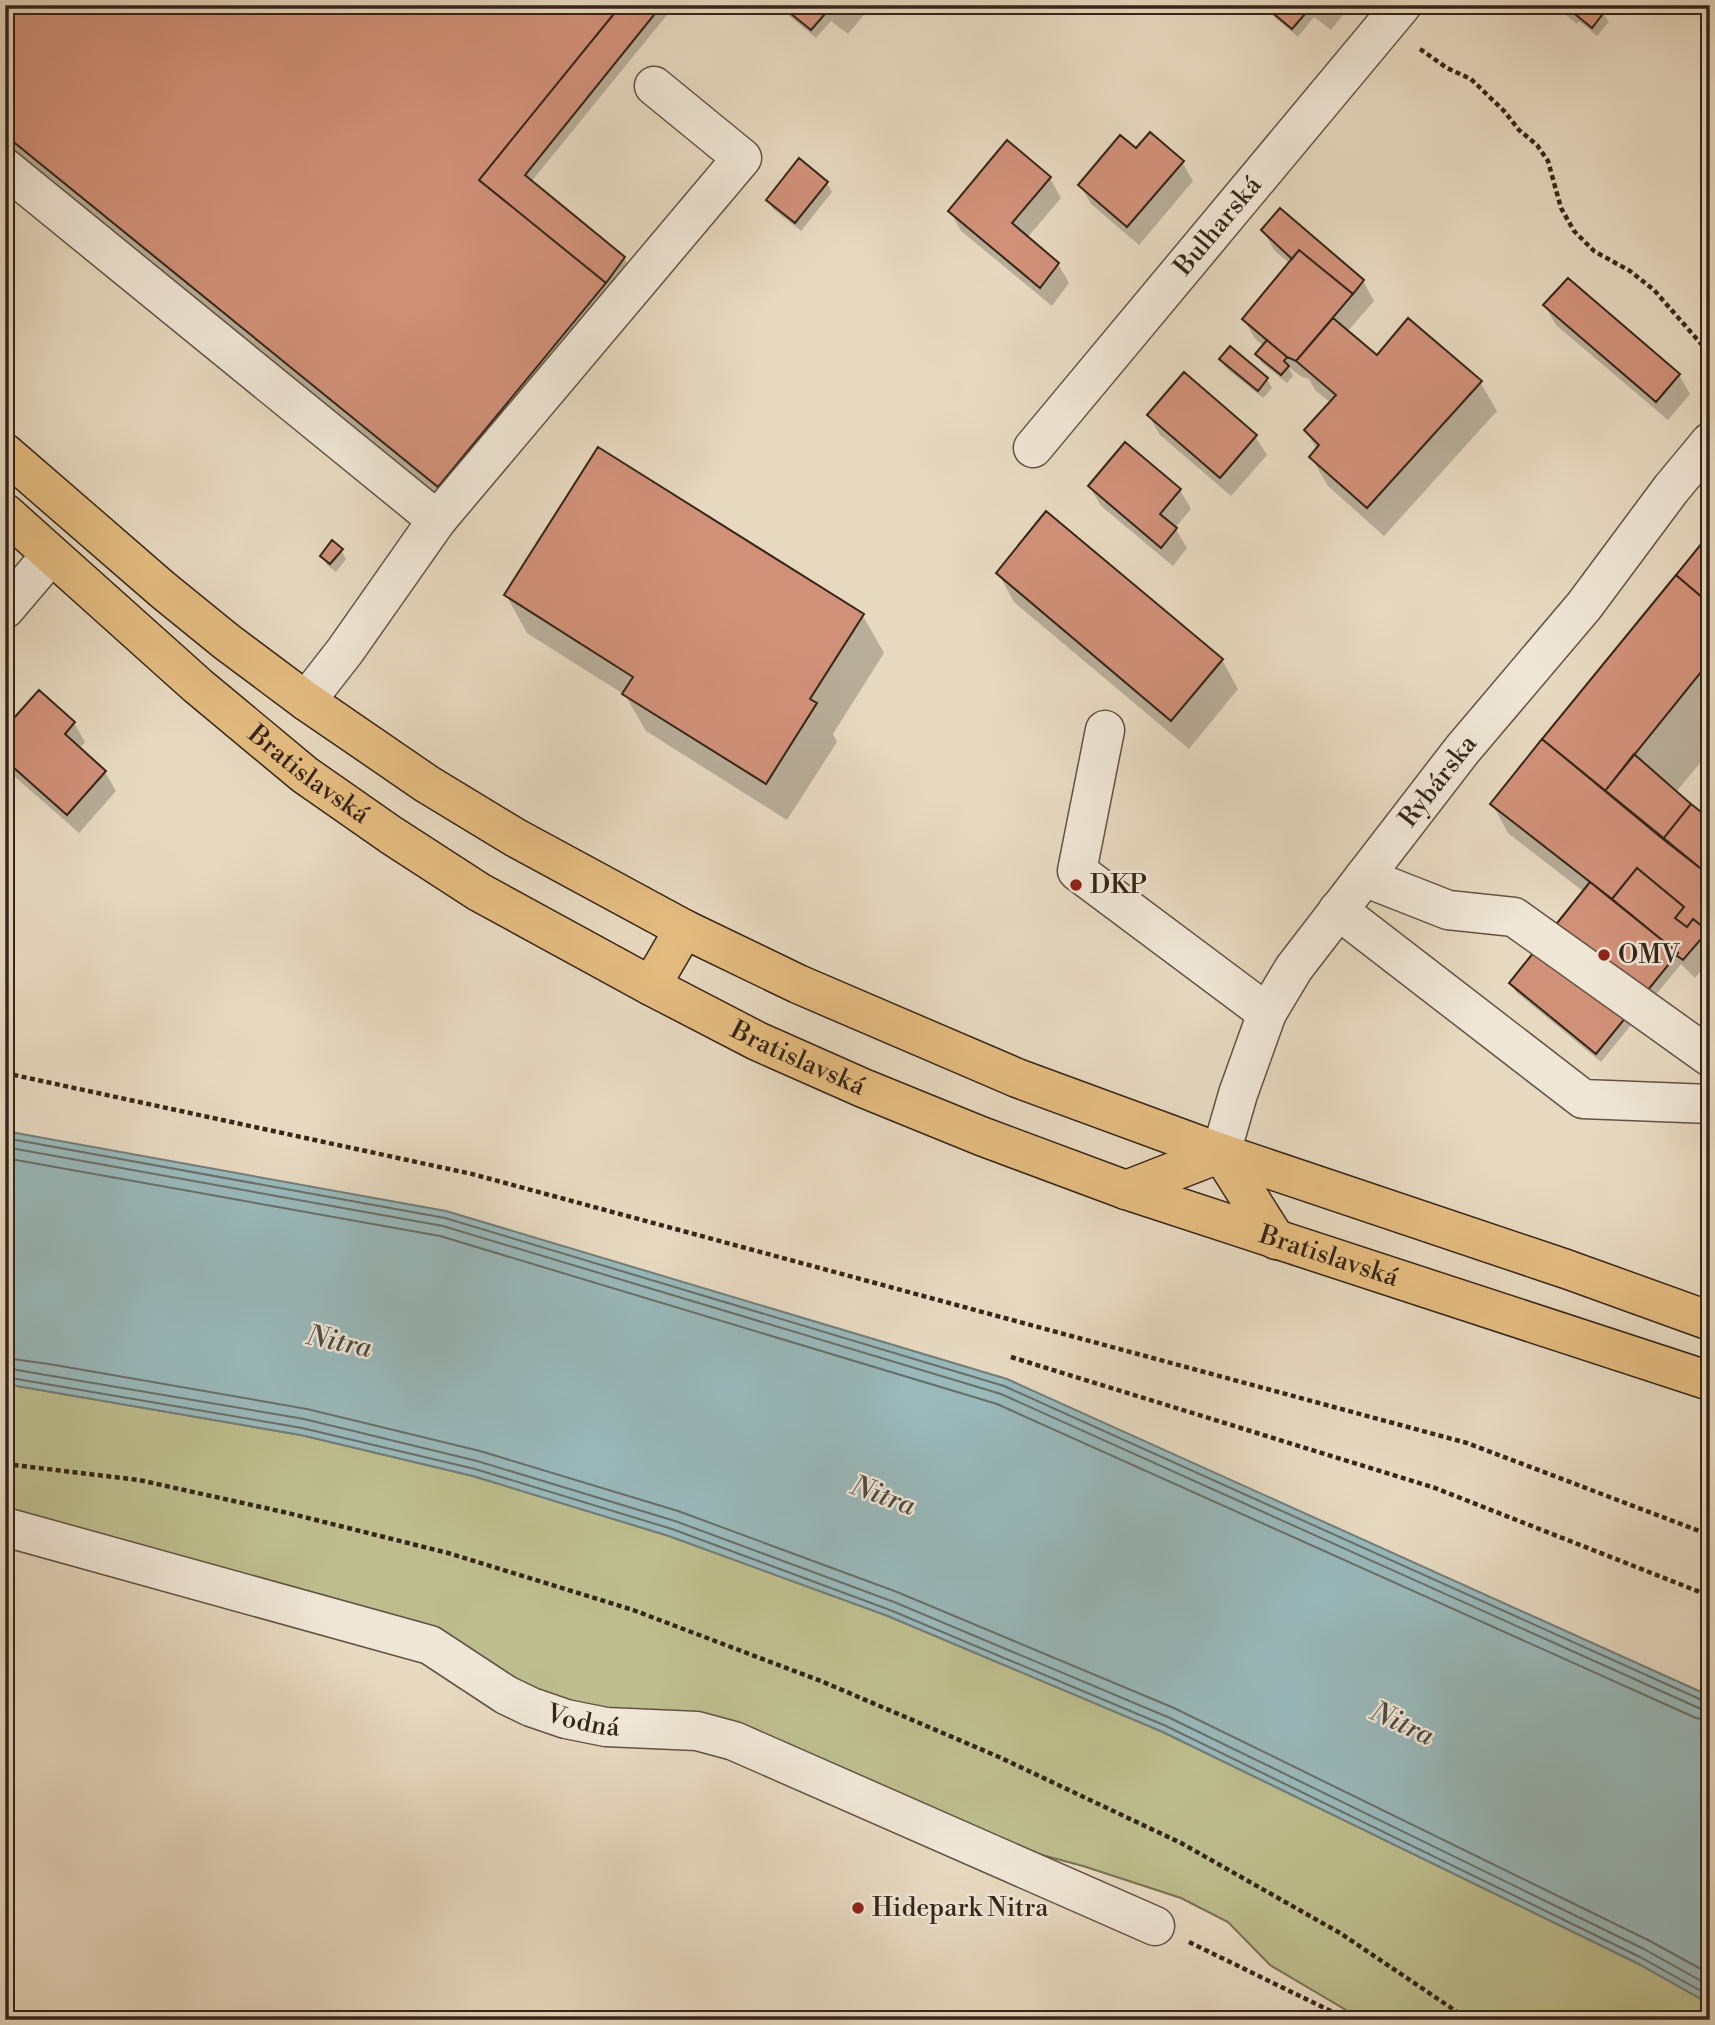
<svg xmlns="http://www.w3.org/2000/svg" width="1715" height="2025" viewBox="0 0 1715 2025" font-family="'Libre Bodoni',serif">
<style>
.green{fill:#bdbd8d;stroke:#797152;stroke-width:2}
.water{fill:#99b9bb;stroke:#717e7a;stroke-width:2}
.shadow{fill:#0003}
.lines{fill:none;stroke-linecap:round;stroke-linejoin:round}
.shore{stroke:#676f6a;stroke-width:2}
.building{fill:#d19179;stroke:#352518;stroke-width:2}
.minor-casing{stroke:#625242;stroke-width:41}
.major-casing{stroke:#352518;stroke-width:41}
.path{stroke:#352518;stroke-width:4.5;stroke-dasharray:5 3.5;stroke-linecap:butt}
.minor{stroke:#efe6d6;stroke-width:38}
.major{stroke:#e4bc80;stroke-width:38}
.poi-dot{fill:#8f2418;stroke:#efe6d6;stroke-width:2.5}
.labels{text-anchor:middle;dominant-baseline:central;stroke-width:5;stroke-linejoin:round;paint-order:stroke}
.street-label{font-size:26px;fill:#352518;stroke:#efe6d6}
.poi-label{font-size:26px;fill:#352518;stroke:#efe6d6;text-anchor:start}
.water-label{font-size:28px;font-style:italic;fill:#4e4a41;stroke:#efe6d6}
</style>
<rect width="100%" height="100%" fill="#e7d9c0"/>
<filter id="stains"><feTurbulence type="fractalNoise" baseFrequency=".00286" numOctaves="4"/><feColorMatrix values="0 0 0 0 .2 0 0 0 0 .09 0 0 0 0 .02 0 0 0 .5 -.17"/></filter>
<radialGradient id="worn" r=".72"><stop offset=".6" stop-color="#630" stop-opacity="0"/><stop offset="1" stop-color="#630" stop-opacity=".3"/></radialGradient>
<!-- green -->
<path class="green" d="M 5,1384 L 301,1435 L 473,1476 L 669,1536 L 888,1616 L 1163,1732 L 1637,1963 L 1710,2004 L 1710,2020 L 1363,2020 L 1270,1965 L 1228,1922 L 1181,1898 L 1083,1866 L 1031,1852 L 579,1707 L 5,1516 Z"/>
<!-- water -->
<path class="water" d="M 5,1131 L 446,1211 L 1007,1379 L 1710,1696 L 1710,2004 L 1637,1963 L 1163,1732 L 888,1616 L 669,1536 L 473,1476 L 301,1435 L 5,1384 Z"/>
<!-- shadow -->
<path class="shadow" d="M 5,5 L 675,5 L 531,182 L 624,258 L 629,267 L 611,290 L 606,286 L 621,313 L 455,515 L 5,150 Z
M 776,5 L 872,5 L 848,34 L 831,21 L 816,38 Z
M 1260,5 L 1351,5 L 1331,30 L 1314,17 L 1298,37 Z
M 1553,5 L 1594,5 L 1603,13 L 1609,22 L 1597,36 L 1579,21 L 1577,24 Z
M 1136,150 L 1182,162 L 1193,181 L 1139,245 L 1091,204 L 1080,185 Z
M 1050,178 L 1061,198 L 1027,238 L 1058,264 L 1069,283 L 1052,306 L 961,231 L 950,211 Z
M 827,183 L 832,192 L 801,231 L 773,209 L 768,200 Z
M 1263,230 L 1363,281 L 1374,301 L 1347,332 L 1377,357 L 1480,382 L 1497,411 L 1384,536 L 1328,486 L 1311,457 L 1317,450 L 1306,431 L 1331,403 L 1315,390 L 1309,379 L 1300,376 L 1288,366 L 1293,376 L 1287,383 L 1262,363 L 1257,354 L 1264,346 L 1255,339 L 1244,320 L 1290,264 L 1274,250 Z
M 1545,306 L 1679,375 L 1690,394 L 1668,420 L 1556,325 Z
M 1221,359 L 1267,379 L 1272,388 L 1263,398 L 1226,368 Z
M 1149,416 L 1255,436 L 1267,455 L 1231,496 L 1160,435 Z
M 1090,487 L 1180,490 L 1191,509 L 1175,528 L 1187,548 L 1173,566 L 1101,506 Z
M 1710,535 L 1710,751 L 1676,792 L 1710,820 L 1710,960 L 1695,978 L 1681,964 L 1601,1062 L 1516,992 L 1511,983 L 1584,892 L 1508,833 L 1492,804 Z
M 341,550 L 346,559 L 336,572 L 327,565 L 322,556 Z
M 998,573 L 1222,660 L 1238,689 L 1189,749 L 1014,602 Z
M 506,595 L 863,616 L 884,653 L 833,734 L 837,742 L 787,820 L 646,731 L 625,695 L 527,633 Z
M 74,723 L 85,742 L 79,749 L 105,772 L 116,791 L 79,833 L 5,768 L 5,730 Z"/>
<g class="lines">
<!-- shore -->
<path class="shore" d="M 5,1138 L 445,1218 L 1004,1386 L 1704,1701 L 1710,1701
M 5,1147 L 443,1226 L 1001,1394 L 1701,1709 L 1710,1710
M 5,1158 L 440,1236 L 997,1404 L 1696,1718 L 1710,1721
M 5,1358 L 49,1364 L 307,1409 L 480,1451 L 678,1511 L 897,1592 L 1174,1708 L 1648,1940 L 1710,1974
M 5,1368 L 304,1419 L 477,1461 L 675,1521 L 894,1602 L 1170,1718 L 1644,1949 L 1710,1986
M 5,1377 L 302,1428 L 475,1469 L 672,1529 L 890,1610 L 1166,1726 L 1640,1957 L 1710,1996"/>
</g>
<!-- building -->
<path class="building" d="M 5,5 L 621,5 L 479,180 L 606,283 L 438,487 L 5,135 Z
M 621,5 L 662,5 L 525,175 L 625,257 L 606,283 L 479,180 Z
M 780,5 L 829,5 L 831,7 L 811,30 Z
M 1263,5 L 1309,5 L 1311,7 L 1292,29 Z
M 1597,5 L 1605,11 L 1592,28 L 1565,6 Z
M 1150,132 L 1184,161 L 1127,227 L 1078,185 L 1120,135 L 1136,148 Z
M 1007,140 L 1051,177 L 1012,223 L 1059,263 L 1040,288 L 948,211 Z
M 799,158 L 828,182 L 795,223 L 766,200 Z
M 1280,208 L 1364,280 L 1353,294 L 1299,250 L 1292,259 L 1261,230 Z
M 1299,250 L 1353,294 L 1296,361 L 1287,357 L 1242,319 Z
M 1568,278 L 1680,374 L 1656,402 L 1543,305 Z
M 1333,318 L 1377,355 L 1408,318 L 1482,381 L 1367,508 L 1309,457 L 1319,445 L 1304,430 L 1336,395 L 1296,361 Z
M 1267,340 L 1287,357 L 1284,361 L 1289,366 L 1281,375 L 1255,354 Z
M 1230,346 L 1268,378 L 1258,391 L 1219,359 Z
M 1184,372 L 1257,435 L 1220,478 L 1147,415 Z
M 1125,442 L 1181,489 L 1160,514 L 1177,528 L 1161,548 L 1088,486 Z
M 598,447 L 864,614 L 810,699 L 817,703 L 766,784 L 622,694 L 633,677 L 504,595 Z
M 1046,511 L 1223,659 L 1171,721 L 996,573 Z
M 1710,533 L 1710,604 L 1676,575 Z
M 332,540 L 343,549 L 330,564 L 320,556 Z
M 1676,575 L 1710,604 L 1710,661 L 1605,791 L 1542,739 Z
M 39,690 L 75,722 L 65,734 L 106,771 L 67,815 L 5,760 L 5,728 Z
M 1542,739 L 1710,876 L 1710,928 L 1708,931 L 1693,919 L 1687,927 L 1675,918 L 1684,907 L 1637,868 L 1612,899 L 1490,804 Z
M 1634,754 L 1691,804 L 1663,839 L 1605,791 Z
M 1691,804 L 1710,819 L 1710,876 L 1663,839 Z
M 1637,868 L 1684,907 L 1675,918 L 1687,927 L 1693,919 L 1708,931 L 1683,960 L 1676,955 L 1678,953 L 1612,899 Z
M 1590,882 L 1678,953 L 1596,1054 L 1509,983 Z"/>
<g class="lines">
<!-- minor casing -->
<g class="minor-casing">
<g id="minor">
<path d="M 5,168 L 437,520"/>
<path id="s1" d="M 1033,448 L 1402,5"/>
<path d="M 5,609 L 51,555"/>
<path d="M 306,701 L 345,651 L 437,520 L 742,158 L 654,86"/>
<path d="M 1105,730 L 1077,871 L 1267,1013"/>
<path d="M 1364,877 L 1448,910 L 1514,917 L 1710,1057"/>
<path d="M 1338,910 L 1583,1099 L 1710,1104"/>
<path id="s2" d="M 1221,1153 L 1238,1094 L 1267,1013 L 1294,968 L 1462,750 L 1584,606 L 1671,489 L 1710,442"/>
<path id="s3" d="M 5,1527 L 430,1645 L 506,1695 L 531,1707 L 566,1719 L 606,1727 L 697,1731 L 734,1741 L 1155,1926"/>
</g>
</g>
<!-- major casing -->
<g class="major-casing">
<g id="major">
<path d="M 5,453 L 163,590 L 227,642 L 306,701 L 427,784 L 516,838 L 684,929 L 798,984 L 1017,1078 L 1221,1153 L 1566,1269 L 1710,1321"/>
<path id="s4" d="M 5,513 L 198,686 L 305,775 L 391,835 L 479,892 L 651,986 L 757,1041 L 863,1088 L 981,1136 L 1126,1190 L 1710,1381"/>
<path d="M 651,986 L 684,929"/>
<path d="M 1221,1153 L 1276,1240"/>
<path d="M 1126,1190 L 1221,1153"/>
</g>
</g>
<!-- path -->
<path class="path" d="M 1420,49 L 1447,68 L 1471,79 L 1504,111 L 1519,130 L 1537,145 L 1548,161 L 1561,208 L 1574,231 L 1594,251 L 1630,271 L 1654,290 L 1710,354
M 5,1073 L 472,1174 L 1467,1443 L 1710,1535
M 1011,1357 L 1435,1488 L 1710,1596
M 5,1464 L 139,1480 L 288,1513 L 448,1553 L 633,1610 L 821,1681 L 999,1757 L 1181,1843 L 1340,1933 L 1469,2020
M 1189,1942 L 1349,2020"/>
<!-- minor -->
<use href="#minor" class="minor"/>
<!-- major -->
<use href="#major" class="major"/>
</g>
<!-- markers -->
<g class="poi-dot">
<circle cx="1076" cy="885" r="7"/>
<circle cx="1604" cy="955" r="7"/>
<circle cx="858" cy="1908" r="7"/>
</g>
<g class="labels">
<!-- street labels -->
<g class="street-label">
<text stroke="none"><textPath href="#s1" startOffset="289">Bulharská</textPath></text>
<text stroke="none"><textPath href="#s4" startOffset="401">Bratislavská</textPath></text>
<text stroke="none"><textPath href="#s2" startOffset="436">Rybárska</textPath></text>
<text stroke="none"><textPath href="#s4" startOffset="968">Bratislavská</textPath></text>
<text stroke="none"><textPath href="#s4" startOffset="1535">Bratislavská</textPath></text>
<text stroke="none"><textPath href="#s3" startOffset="614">Vodná</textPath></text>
</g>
<!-- poi labels -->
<g class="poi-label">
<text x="1090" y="885">DKP</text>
<text x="1618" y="955">OMV</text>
<text x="872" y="1908">Hidepark Nitra</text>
</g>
<!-- water labels -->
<g class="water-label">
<text transform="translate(339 1342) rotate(12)">Nitra</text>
<text transform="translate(883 1496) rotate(20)">Nitra</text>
<text transform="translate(1402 1724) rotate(25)">Nitra</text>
</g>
</g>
<!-- margin -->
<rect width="1715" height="2025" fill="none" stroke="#e7d9c0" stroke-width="28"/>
<rect x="7" y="7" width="1701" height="2011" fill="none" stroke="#352518" stroke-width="3.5"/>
<rect x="14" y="14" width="1687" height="1997" fill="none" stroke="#352518" stroke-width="2"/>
<rect width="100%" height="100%" filter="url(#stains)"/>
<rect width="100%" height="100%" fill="url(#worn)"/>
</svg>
